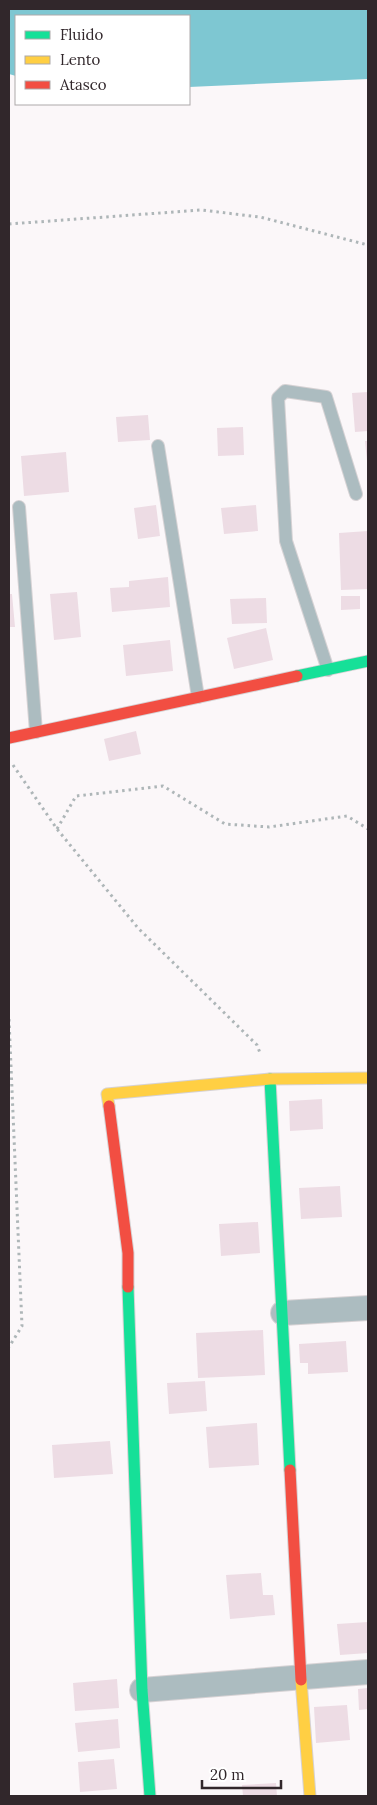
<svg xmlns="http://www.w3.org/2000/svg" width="377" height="1805" viewBox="0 0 377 1805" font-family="Lora,serif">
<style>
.water{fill:#7ec7d2}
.building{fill:#eddce4}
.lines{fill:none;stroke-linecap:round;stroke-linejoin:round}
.lane-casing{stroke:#d6d2d4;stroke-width:14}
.street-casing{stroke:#d6d2d4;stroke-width:26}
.fast-casing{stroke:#d6d2d4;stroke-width:13}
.slow-casing{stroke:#d6d2d4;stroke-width:13}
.jam-casing{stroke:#d6d2d4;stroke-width:13}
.path{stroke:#aeb6b8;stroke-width:3;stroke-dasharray:2.5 4;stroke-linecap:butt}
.lane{stroke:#acbcc0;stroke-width:12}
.street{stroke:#acbcc0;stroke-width:24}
.fast{stroke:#16e098;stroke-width:11}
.slow{stroke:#ffcf43;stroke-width:11}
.jam{stroke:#f24e42;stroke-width:11}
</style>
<rect width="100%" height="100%" fill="#fbf7f9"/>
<!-- water -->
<path class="water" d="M 9,9 L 368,9 L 368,79 L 189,87 L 189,16 L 16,16 L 16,76 L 9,74 Z"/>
<!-- building -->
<path class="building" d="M 368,392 L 368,431 L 355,432 L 352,393 Z
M 148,415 L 150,440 L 118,442 L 116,417 Z
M 243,427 L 244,455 L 218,456 L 217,428 Z
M 365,441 L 368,441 L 368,461 L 367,461 Z
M 66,452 L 69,492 L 24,496 L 21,456 Z
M 156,505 L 160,536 L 138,539 L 134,508 Z
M 256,505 L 258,531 L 224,534 L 221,508 Z
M 368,531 L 368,589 L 341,590 L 339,533 Z
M 168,577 L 170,607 L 112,612 L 110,588 L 129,587 L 129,581 Z
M 77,592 L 81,637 L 54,640 L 50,594 Z
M 9,594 L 12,594 L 15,627 L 9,627 Z
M 341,596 L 360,596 L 360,609 L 341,610 Z
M 266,598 L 267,623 L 232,624 L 230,599 Z
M 266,628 L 273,660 L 234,669 L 227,638 Z
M 170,640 L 173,671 L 126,676 L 123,645 Z
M 136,731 L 141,754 L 109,761 L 104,739 Z
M 322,1099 L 323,1129 L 290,1131 L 289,1101 Z
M 340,1186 L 342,1217 L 301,1219 L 299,1188 Z
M 258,1222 L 260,1253 L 221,1256 L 219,1224 Z
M 263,1330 L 265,1375 L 198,1378 L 196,1333 Z
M 346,1341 L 348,1372 L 308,1374 L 308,1363 L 300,1363 L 299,1344 Z
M 205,1381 L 207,1411 L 169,1414 L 167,1383 Z
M 257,1423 L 259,1465 L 209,1468 L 206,1427 Z
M 110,1441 L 113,1474 L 54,1478 L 52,1445 Z
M 261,1573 L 263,1595 L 273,1595 L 275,1615 L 230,1619 L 226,1575 Z
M 368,1622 L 368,1653 L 340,1655 L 337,1624 Z
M 117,1679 L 119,1708 L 75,1711 L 73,1683 Z
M 368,1688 L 368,1709 L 359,1710 L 358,1689 Z
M 347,1705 L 350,1740 L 316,1743 L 314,1707 Z
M 118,1719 L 120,1748 L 78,1752 L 75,1723 Z
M 114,1759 L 117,1789 L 80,1792 L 78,1762 Z
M 276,1783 L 277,1796 L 243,1796 L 242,1785 Z"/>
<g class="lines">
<!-- lane casing -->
<g class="lane-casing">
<path id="lane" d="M 158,446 L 198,697
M 19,507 L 36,732
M 328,670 L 286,541 L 278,398 L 285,391 L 326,397 L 356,494"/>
</g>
<!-- street casing -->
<g class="street-casing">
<path id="street" d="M 283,1313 L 368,1308
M 142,1690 L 368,1672"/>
</g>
<!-- fast casing -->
<g class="fast-casing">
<path id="fast" d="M 297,676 L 368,661
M 270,1079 L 290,1470
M 128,1287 L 142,1690 L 150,1796"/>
</g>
<!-- slow casing -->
<g class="slow-casing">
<path id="slow" d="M 109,1106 L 107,1094 L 270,1079 L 368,1078
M 301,1680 L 310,1796"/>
</g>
<!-- jam casing -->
<g class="jam-casing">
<path id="jam" d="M 9,738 L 297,676
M 109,1106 L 128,1253 L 128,1287
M 290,1470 L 301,1680"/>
</g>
<!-- path -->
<path class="path" d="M 9,224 L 201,210 L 260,217 L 368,245
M 13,765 L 57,829 L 138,928 L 257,1045 L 260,1053
M 57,829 L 76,796 L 163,786 L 225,824 L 269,827 L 347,816 L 368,829
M 9,1019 L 22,1326 L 9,1347"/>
<!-- lane -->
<use href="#lane" class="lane"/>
<!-- street -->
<use href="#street" class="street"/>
<!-- fast -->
<use href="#fast" class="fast"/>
<!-- slow -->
<use href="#slow" class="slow"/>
<!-- jam -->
<use href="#jam" class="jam"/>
</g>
<!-- border -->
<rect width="377" height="1805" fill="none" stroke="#31272b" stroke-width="20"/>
<!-- legend -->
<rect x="15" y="15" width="175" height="90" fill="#ffffff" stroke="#ada9aa"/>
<rect x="25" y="31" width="25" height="8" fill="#16e098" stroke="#ada9aa"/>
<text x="60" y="40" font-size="15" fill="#31272b">Fluido</text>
<rect x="25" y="56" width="25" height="8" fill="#ffcf43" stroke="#ada9aa"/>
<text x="60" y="65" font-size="15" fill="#31272b">Lento</text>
<rect x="25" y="81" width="25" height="8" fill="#f24e42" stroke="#ada9aa"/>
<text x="60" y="90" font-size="15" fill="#31272b">Atasco</text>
<!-- scale -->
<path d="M202 1780v8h79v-8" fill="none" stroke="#31272b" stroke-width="2.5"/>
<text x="210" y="1780" font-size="15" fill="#31272b" stroke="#ffffff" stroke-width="4" paint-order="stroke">20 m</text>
</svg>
